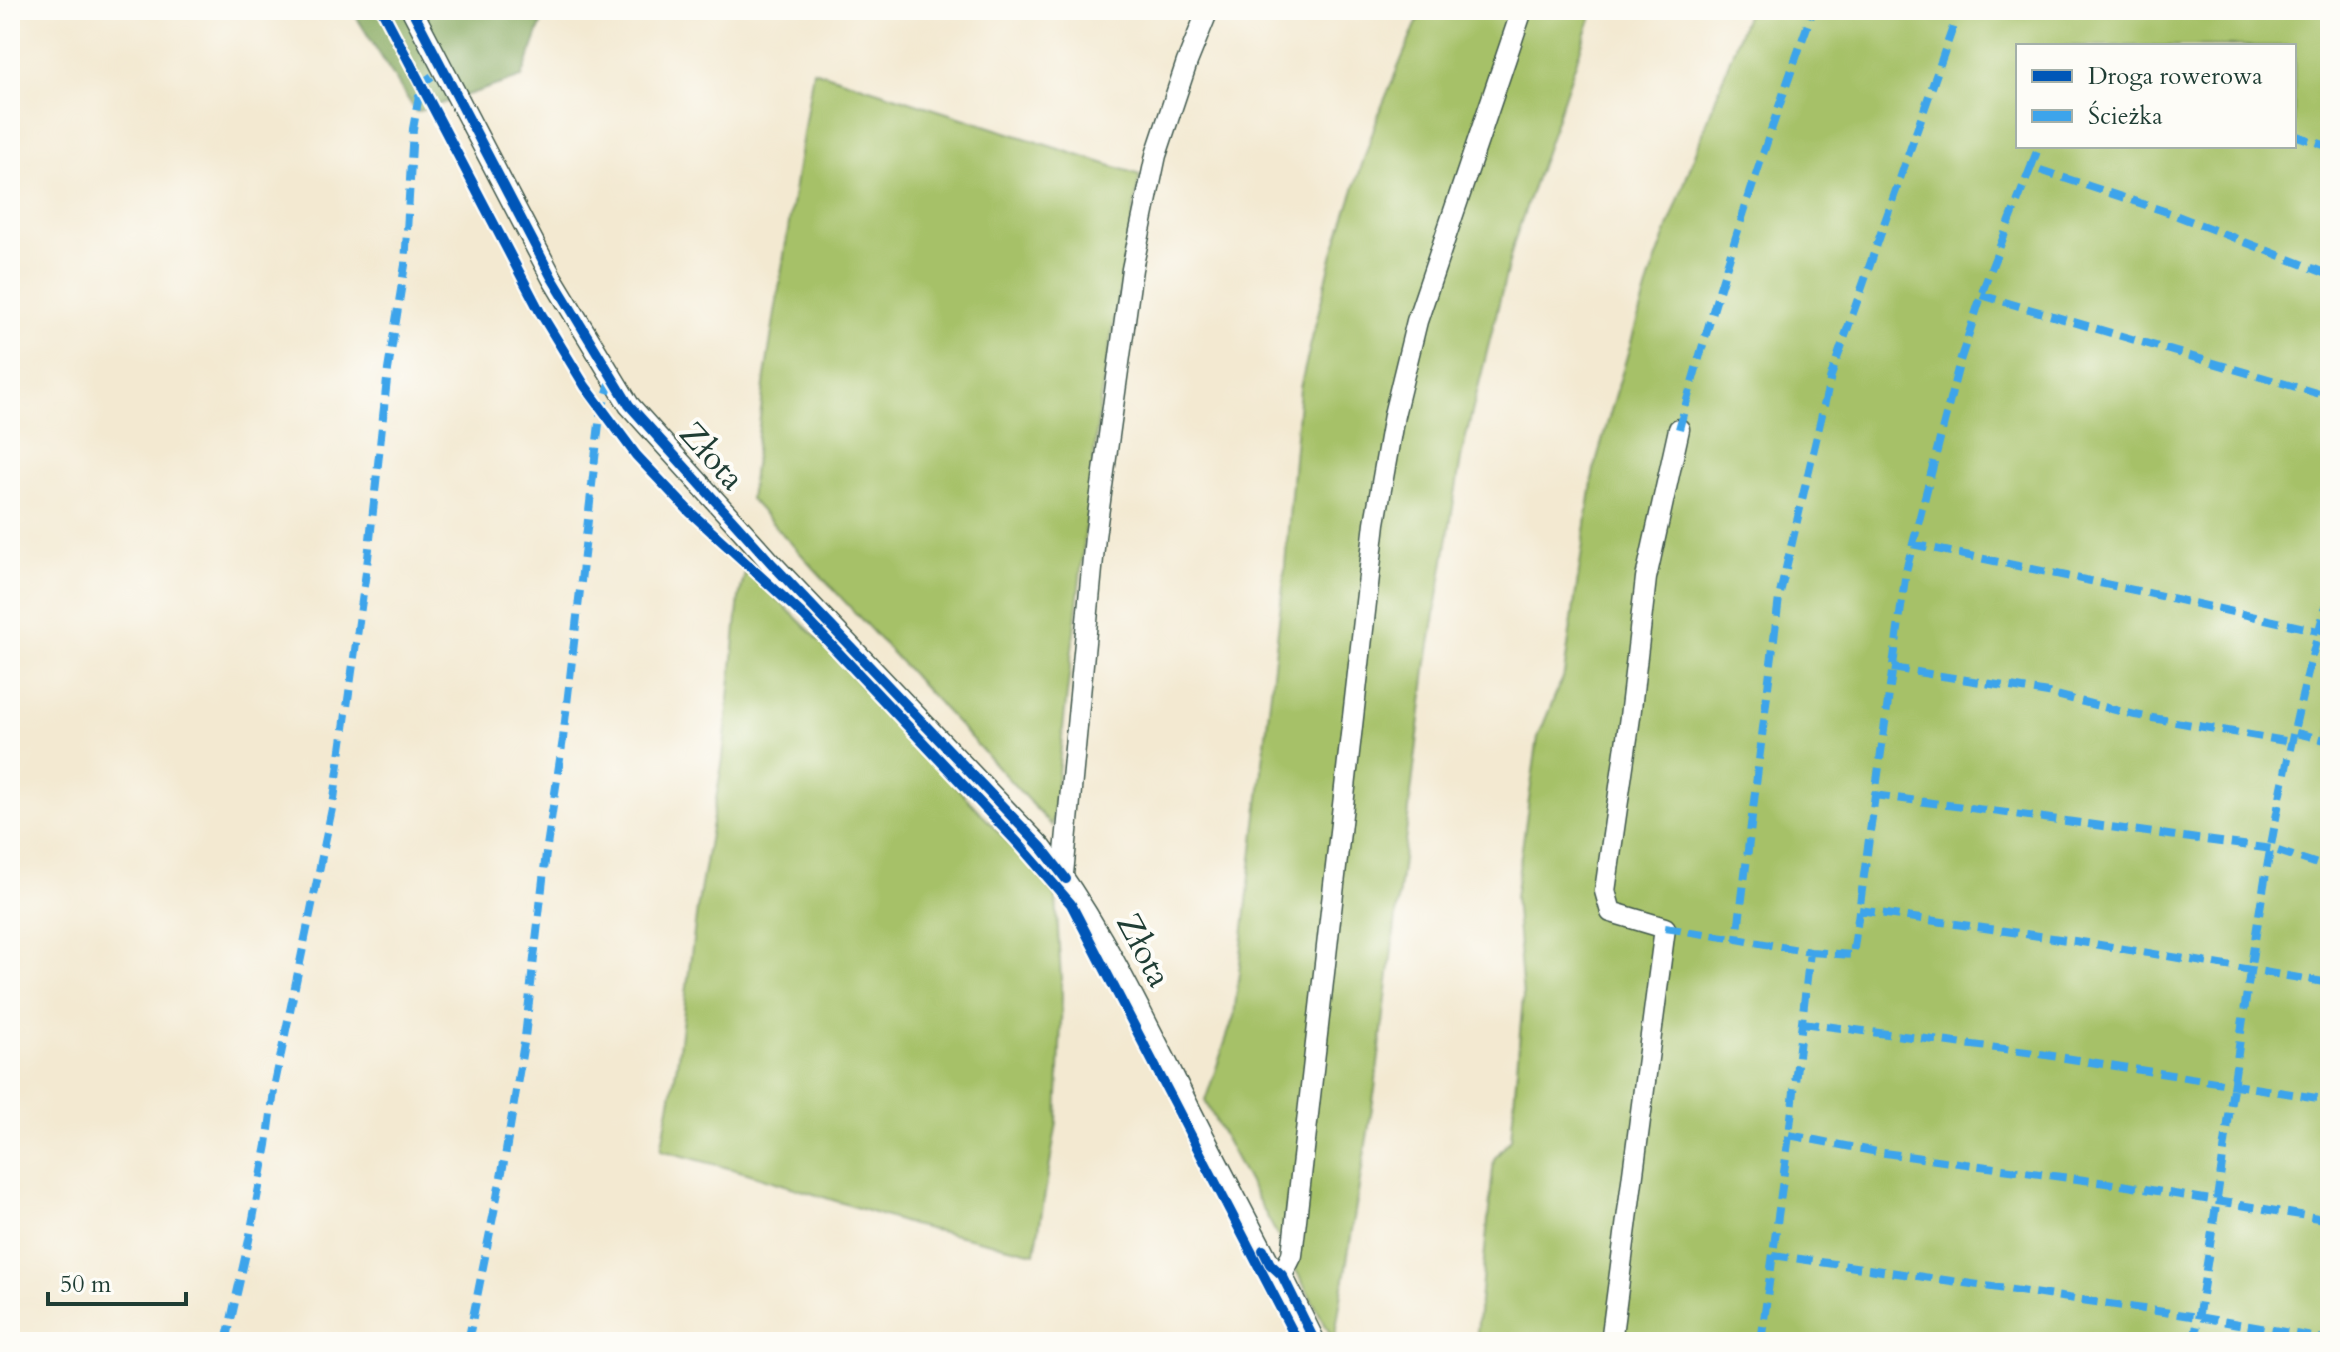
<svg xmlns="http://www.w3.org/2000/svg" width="2340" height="1352" viewBox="0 0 2340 1352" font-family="Cardo,serif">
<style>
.green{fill:#a6c168;stroke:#627f4e;stroke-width:2;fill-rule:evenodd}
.forest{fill:#84a75c;stroke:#527248;stroke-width:2}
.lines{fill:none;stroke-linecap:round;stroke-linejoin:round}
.minor-casing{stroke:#3f574c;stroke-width:23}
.minor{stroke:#fff;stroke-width:20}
.quiet{stroke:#3da4eb;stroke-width:8;stroke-dasharray:16 8;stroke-linecap:butt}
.cycleway-casing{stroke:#fdfcf7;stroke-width:15}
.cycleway{stroke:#0057b8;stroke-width:10}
.labels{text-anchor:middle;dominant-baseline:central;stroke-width:8;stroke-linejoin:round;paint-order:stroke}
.street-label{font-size:34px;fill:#1f3d34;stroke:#fdfcf7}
</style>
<rect width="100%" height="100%" fill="#fdfcf7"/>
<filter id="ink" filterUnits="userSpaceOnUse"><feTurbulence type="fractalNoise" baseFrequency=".0125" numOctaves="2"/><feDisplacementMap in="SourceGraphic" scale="16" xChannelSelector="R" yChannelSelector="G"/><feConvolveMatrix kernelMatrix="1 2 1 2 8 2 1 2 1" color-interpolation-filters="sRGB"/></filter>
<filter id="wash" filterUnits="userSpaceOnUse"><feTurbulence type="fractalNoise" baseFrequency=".006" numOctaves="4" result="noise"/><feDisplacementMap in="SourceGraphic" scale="32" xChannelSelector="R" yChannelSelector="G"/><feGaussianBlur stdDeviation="1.8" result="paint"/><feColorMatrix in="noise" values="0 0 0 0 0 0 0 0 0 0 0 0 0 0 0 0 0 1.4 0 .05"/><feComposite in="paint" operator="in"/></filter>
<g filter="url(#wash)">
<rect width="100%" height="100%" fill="#f3e9d1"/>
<!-- green -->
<path class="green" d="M 1422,10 L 1594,10 L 1514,242 L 1462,453 L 1427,662 L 1375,1089 L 1334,1341 L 1205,1101 L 1234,1016 L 1284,577 L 1300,388 L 1333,253 L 1379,113 Z
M 1748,10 L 2330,10 L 2330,1342 L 1476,1342 L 1494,1159 L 1511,1139 L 1523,997 L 1515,897 L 1538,737 L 1564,674 L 1594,469 L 1650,277 ZM 2018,46 L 2294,46 L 2294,146 L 2018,146 Z
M 813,70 L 1140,175 L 1100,402 L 1052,826 L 750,499 L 765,377 Z
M 746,569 L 814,635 L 1037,873 L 1056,897 L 1062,996 L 1057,1122 L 1035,1253 L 912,1225 L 747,1173 L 661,1150 L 677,1064 L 697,909 L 723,759 L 739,597 Z"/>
<!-- forest -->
<path class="forest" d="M 352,10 L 546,10 L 522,77 L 416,112 Z"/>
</g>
<g filter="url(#ink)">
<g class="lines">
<!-- minor casing -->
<g class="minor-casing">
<path id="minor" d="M 412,10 L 552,278 L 629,405 L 773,565 L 1042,848 C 1093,914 1129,989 1167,1063 C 1200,1131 1235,1197 1270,1264 L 1282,1275 L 1315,1342
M 1063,874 L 1095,537 L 1132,269 L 1156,155 L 1187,62 L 1208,10
M 1282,1275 L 1292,1255 L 1375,523 L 1394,415 L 1417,321 L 1522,10
M 1611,1342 L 1665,928 L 1611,912 L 1605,891 L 1630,717 L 1646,578 L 1679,429"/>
</g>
<!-- minor -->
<use href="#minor" class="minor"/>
<!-- quiet -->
<path class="quiet" d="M 2294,135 L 2330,147
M 2031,167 L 2039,146
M 1981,295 L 2330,397
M 1679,429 C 1718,287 1763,149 1813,10
M 1912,544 L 2148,593 L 2318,631
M 1892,668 L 2048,693 L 2135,715 L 2291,742
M 2296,733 L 2330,741
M 1874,795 L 2272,849 L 2330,868
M 1859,910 L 2088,943 L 2330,983
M 1665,928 L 1737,939
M 1810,952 L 1853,955 L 1906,571 L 1960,361 L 1984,287 L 2031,167 L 2170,213 L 2330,275
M 1802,1023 L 2027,1052 L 2330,1100
M 1789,1135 L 1877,1152 L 2121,1185 L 2330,1220
M 1773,1255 L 2198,1317 L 2330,1340
M 226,1342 L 249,1240 L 267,1145 L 275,1083 L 334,799 L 368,558 L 388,370 L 405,265 L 413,129 L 421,84 L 442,69
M 468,1342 L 505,1157 L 525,1037 L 546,853 L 563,739 L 600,415 L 612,377
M 1761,1342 L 1789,1135 L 1810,952 L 1737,939 L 1779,598 L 1831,376 L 1959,10
M 2194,1342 C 2238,1092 2257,836 2330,592"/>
<!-- cycleway casing -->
<g class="cycleway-casing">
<path id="cycleway" d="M 382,10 L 540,312 L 585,386 L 636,455 L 690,512 L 805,617 L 1018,843 L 1071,904 L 1298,1342
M 412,10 L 552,278 L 629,405 L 773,565 L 1042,848 L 1066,879
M 1263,1250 L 1270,1264 L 1282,1275 L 1315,1342"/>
</g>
<!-- cycleway -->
<use href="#cycleway" class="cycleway"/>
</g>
</g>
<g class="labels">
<!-- street labels -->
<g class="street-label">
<text transform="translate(712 456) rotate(48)">Złota</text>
<text transform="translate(1144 950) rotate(62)">Złota</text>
</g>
</g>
<!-- margin -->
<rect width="2340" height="1352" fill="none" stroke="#fdfcf7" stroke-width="40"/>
<!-- legend -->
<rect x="2016" y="44" width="280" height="104" fill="#fdfcf7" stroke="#a4b0a9" stroke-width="2"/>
<rect x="2032" y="70" width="40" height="12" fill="#0057b8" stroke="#a4b0a9" stroke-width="2"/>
<text x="2088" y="84" font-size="24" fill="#1f3d34">Droga rowerowa</text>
<rect x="2032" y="110" width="40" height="12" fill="#3da4eb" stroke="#a4b0a9" stroke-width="2"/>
<text x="2088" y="124" font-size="24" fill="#1f3d34">Ścieżka</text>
<!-- scale -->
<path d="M48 1292v12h138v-12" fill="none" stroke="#1f3d34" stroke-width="4"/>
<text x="60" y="1292" font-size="24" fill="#1f3d34" stroke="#fdfcf7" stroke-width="6" paint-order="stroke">50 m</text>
</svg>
